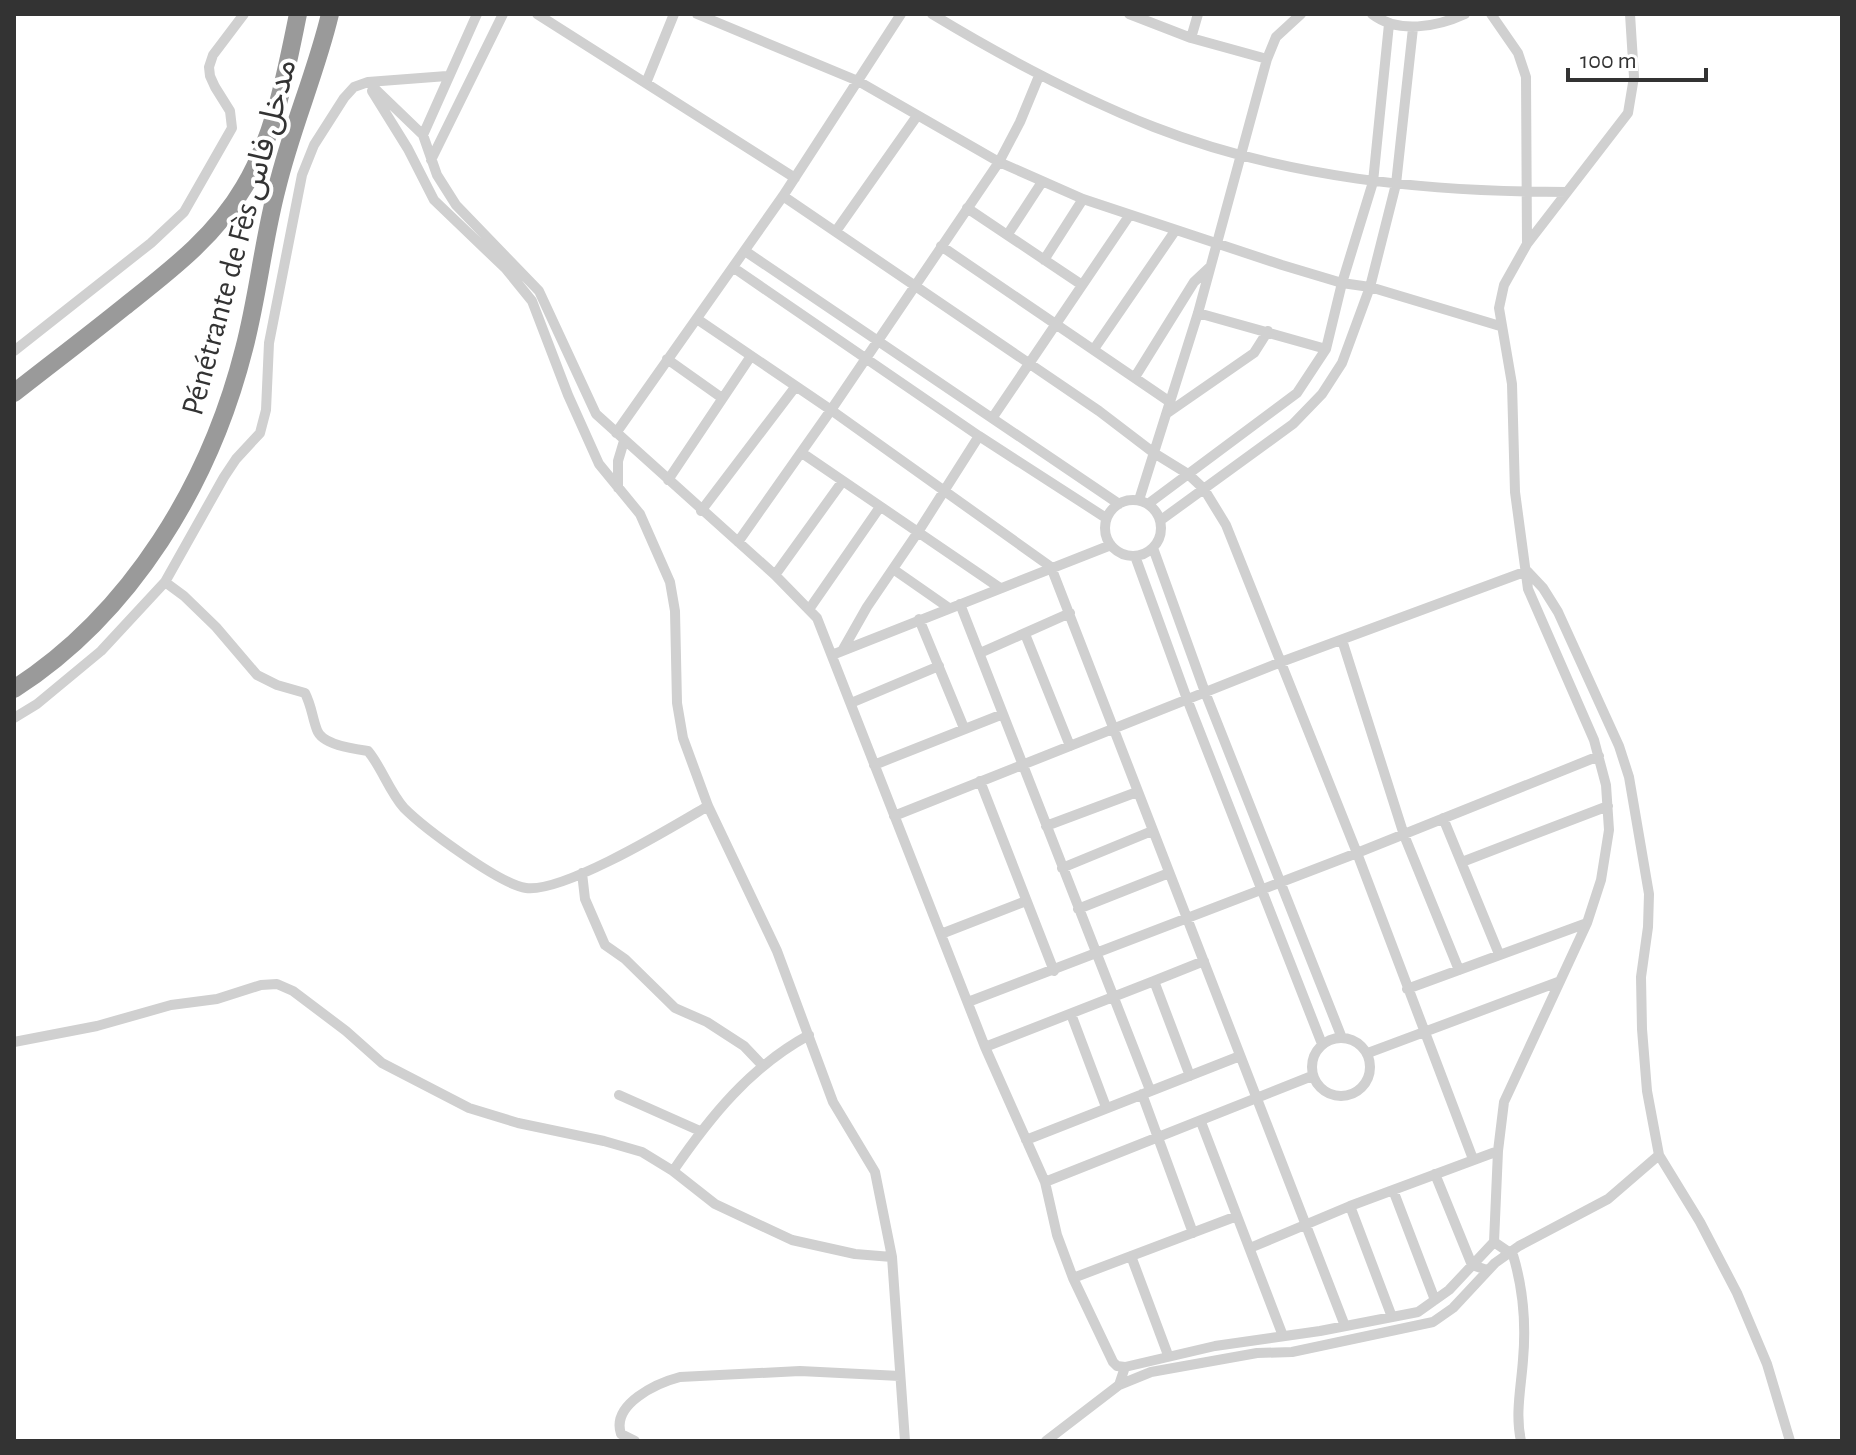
<svg xmlns="http://www.w3.org/2000/svg" width="1856" height="1455" viewBox="0 0 1856 1455" font-family="'Alegreya Sans','Noto Sans Arabic',sans-serif">
<style>
.lines{fill:none;stroke-linecap:round;stroke-linejoin:round}
.street{stroke:#d0d0d0;stroke-width:10}
.highway{stroke:#9a9a9a;stroke-width:18}
.labels{text-anchor:middle;dominant-baseline:central;stroke-width:8;stroke-linejoin:round;paint-order:stroke}
.street-label{font-size:32px;fill:#333;stroke:#fff}
</style>
<rect width="100%" height="100%" fill="#fff"/>
<g class="lines">
<!-- street -->
<path class="street" d="M 537,14 L 795,178
M 697,14 L 858,81 L 999,162 L 1083,199 L 1282,265 L 1342,283 L 1370,287 L 1500,326
M 932,14 C 1003,57 1076,96 1154,127 C 1285,178 1427,192 1567,192
M 1129,14 L 1191,38 L 1267,59 L 1198,313 L 1139,500
M 1372,14 C 1398,34 1437,27 1465,14
M 1491,14 L 1518,53 L 1526,77 L 1527,244
M 1191,38 L 1198,14
M 1267,59 L 1276,37 L 1301,14
M 368,82 L 423,135 L 437,175 L 456,205 L 539,291 L 596,414 L 775,575 L 817,618 L 985,1047 L 1045,1182 L 1057,1235 L 1073,1278 L 1113,1362 L 1117,1366 L 1125,1367
M 646,83 L 674,14
M 372,91 L 408,149 L 434,200 L 506,269 L 532,301 L 568,395 L 599,464 L 640,514 L 670,582 L 675,611 L 677,703 L 683,738 L 708,806 L 777,951 L 833,1102 L 875,1172 L 892,1257 L 905,1441
M 423,135 L 477,14
M 431,160 L 503,14
M 783,196 L 1099,411 L 1154,453 L 1188,474 L 1204,489 L 1226,525 L 1357,853 L 1473,1159
M 967,208 L 1082,285
M 836,231 L 917,116
M 1008,234 L 1042,182
M 941,246 L 1170,402
M 745,251 L 1119,504
M 1044,260 L 1083,199
M 734,268 L 979,436 L 1106,518
M 1198,313 L 1326,349
M 697,319 L 831,410 L 1051,567 L 1345,1326
M 1094,349 L 1175,231
M 14,351 L 151,243 L 184,212 L 232,128 L 230,111 L 215,87 L 210,76 L 209,67 L 213,55 L 244,14
M 667,359 L 722,398
M 1135,377 L 1194,282 L 1210,267
M 1166,414 L 1254,353 L 1268,331
M 993,417 L 1129,216
M 616,433 L 783,196 L 901,14
M 802,453 L 1000,588
M 668,480 L 751,356
M 618,488 L 618,461 L 624,441
M1105 528a28 28 0 1 1 56 0a28 28 0 1 1-56 0Z
M 1148,504 L 1297,393 L 1326,349 L 1342,283 L 1373,182 L 1389,24
M 701,511 L 796,386
M 1161,520 L 1293,424 L 1322,394 L 1342,363 L 1370,287 L 1396,184 L 1413,28
M 738,542 L 831,410 L 999,162 L 1020,122 L 1039,76
M 1153,548 L 1205,692 L 1342,1038
M 1135,556 L 1187,699 L 1322,1044
M 893,569 L 949,608
M 775,575 L 842,482
M 165,582 L 184,596 L 216,627 L 257,675 L 277,685 L 305,693 C 312,707 312,717 317,730 C 322,745 354,749 368,751 C 382,768 389,791 404,808 C 424,828 499,884 526,888 C 564,893 672,827 708,806
M 960,604 L 1150,1090
M 810,608 L 880,507
M 919,619 L 964,728
M 1025,634 L 1070,746
M 1342,640 L 1404,835 L 1459,970
M 842,651 L 867,607 L 918,532 L 979,436
M 980,653 L 1070,613
M 832,655 L 1111,545
M 851,703 L 939,666
M 14,718 L 37,704 L 101,651 L 165,582 L 224,477 L 236,459 L 260,433 L 266,410 L 269,343 L 302,175 L 314,145 L 344,98 L 354,87 L 368,82 L 447,76
M 874,765 L 1003,714
M 980,781 L 1054,971
M 894,816 L 1281,662 L 1527,571 L 1543,588 L 1558,612 L 1619,746 L 1629,777 L 1649,894 L 1648,927 L 1641,977 L 1642,1029 L 1647,1091 L 1659,1155 L 1700,1222 L 1737,1293 L 1767,1364 L 1790,1441
M 1443,818 L 1499,954
M 1046,826 L 1137,792
M 1462,862 L 1608,806
M 1062,868 L 1152,831
M 582,873 L 585,899 L 605,945 L 625,959 L 675,1008 L 707,1022 L 744,1046 L 763,1066
M 1078,909 L 1169,873
M 941,934 L 1026,901
M 1154,981 L 1204,961
M 1407,989 L 1587,923
M 968,1002 L 1357,853 L 1599,756
M 1071,1014 L 1106,1107
M1312 1067a29 29 0 1 1 58 0a29 29 0 1 1-58 0Z
M 14,1042 L 97,1026 L 171,1005 L 217,999 L 261,985 L 277,984 L 293,991 L 346,1031 L 382,1063 L 469,1108 L 518,1123 L 604,1141 L 642,1152 L 673,1171 L 715,1204 L 792,1240 L 855,1254 L 892,1257
M 985,1047 L 1154,981 L 1190,1076
M 1368,1053 L 1558,982
M 1142,1094 L 1193,1233
M 619,1095 L 700,1131
M 1201,1122 L 1283,1336
M 1026,1140 L 1240,1056
M 673,1171 C 710,1117 750,1067 809,1035
M 1435,1174 L 1472,1265 L 1487,1270
M 1045,1182 L 1312,1076
M 1393,1190 L 1435,1300
M 1350,1206 L 1392,1317
M 1494,1242 L 1513,1255 C 1523,1288 1526,1326 1523,1360 C 1521,1388 1515,1414 1521,1441
M 1250,1248 L 1350,1206 L 1498,1151
M 1131,1256 L 1168,1355
M 1073,1278 L 1237,1216
M 1119,1385 L 1151,1372 L 1257,1353 L 1292,1352 L 1433,1322 L 1453,1308 L 1495,1263 L 1519,1246 L 1608,1199 L 1659,1155
M 635,1441 L 621,1434 C 611,1404 657,1383 680,1377 L 800,1371 L 900,1376
M 1046,1441 L 1119,1385 L 1125,1367 L 1215,1346 L 1320,1331 L 1418,1312 L 1449,1290 L 1494,1242 L 1498,1151 L 1504,1102 L 1587,923 L 1601,880 L 1609,830 L 1606,785 L 1594,740 L 1528,589 L 1515,492 L 1512,384 L 1499,308 L 1504,285 L 1527,244 L 1628,113 L 1634,77 L 1630,14"/>
<!-- highway -->
<path class="highway" d="M 14,393 C 51,364 88,336 124,307 C 168,272 215,237 244,187 C 275,135 286,72 298,14
M 14,689 C 132,613 210,483 244,349 C 258,296 263,241 277,188 C 291,129 316,73 330,14"/>
</g>
<g class="labels">
<!-- street labels -->
<g class="street-label">
<text transform="translate(239 237) rotate(-75)">Pénétrante de Fès مدخل فاس</text>
</g>
</g>
<!-- border -->
<rect width="1856" height="1455" fill="none" stroke="#333333" stroke-width="32"/>
<!-- scale -->
<path d="M1568 68v12h138v-12" fill="none" stroke="#333333" stroke-width="4"/>
<text x="1580" y="68" font-size="24" fill="#333333" stroke="#ffffff" stroke-width="6" paint-order="stroke">100 m</text>
</svg>
